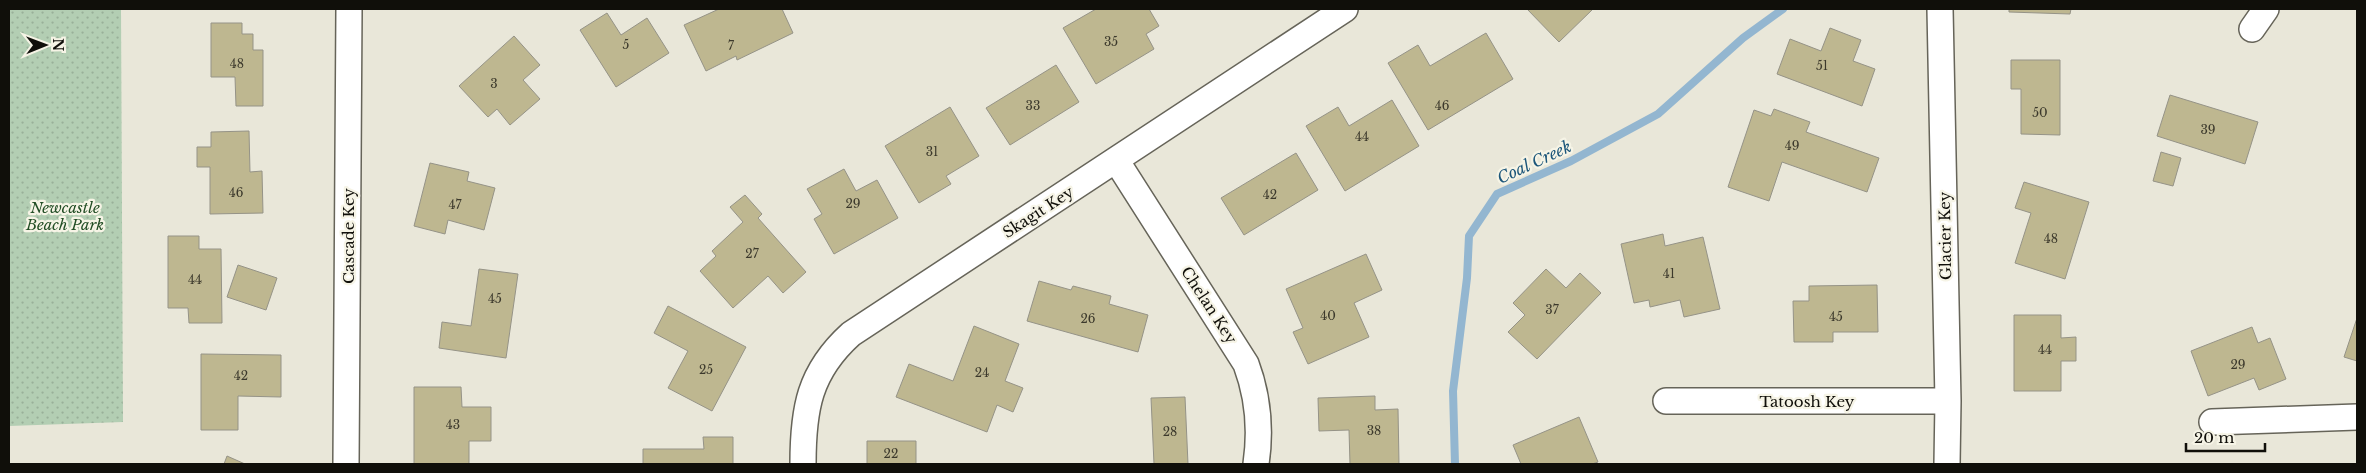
<svg xmlns="http://www.w3.org/2000/svg" width="2366" height="473" viewBox="0 0 2366 473" font-family="'Libre Baskerville',serif">
<style>
.park{fill:url(#park-dots)}
.lines{fill:none;stroke-linecap:round;stroke-linejoin:round}
.stream{stroke:#93b6d0;stroke-width:8}
.building{fill:#beb790;stroke:#959387}
.minor-casing{stroke:#666459;stroke-width:28}
.minor{stroke:#fff;stroke-width:25}
.labels{text-anchor:middle;dominant-baseline:central;stroke-width:4.5;stroke-linejoin:round;paint-order:stroke}
.number-label{font-size:12px;fill:#3c392c}
.park-label{font-size:15px;font-style:italic;fill:#214d24;stroke:#f6f4e6}
.street-label{font-size:15px;fill:#100f0a;stroke:#f6f4e6}
.water-label{font-size:16px;font-style:italic;fill:#1c567a;stroke:#f6f4e6}
</style>
<defs>
<pattern id="park-dots" width="8" height="8" patternUnits="userSpaceOnUse" patternTransform="scale(1.25)"><rect width="8" height="8" fill="#b3ceb3"/><path d="M2 2h.1M6 6h.1" fill="none" stroke="#99b099" stroke-width="1.8" stroke-linecap="round"/></pattern>
</defs>
<rect width="100%" height="100%" fill="#e9e7d9"/>
<!-- park -->
<path class="park" d="M 9,9 L 121,9 L 123,422 L 9,426 Z"/>
<g class="lines">
<!-- stream -->
<path class="stream" d="M 1455,464 L 1453,391 L 1467,278 L 1469,236 L 1497,194 L 1571,161 L 1658,114 L 1743,38 L 1783,9"/>
</g>
<!-- building -->
<path class="building" d="M 719,9 L 782,9 L 793,33 L 737,60 L 736,56 L 706,71 L 684,25 Z
M 1096,9 L 1149,9 L 1159,26 L 1146,34 L 1154,49 L 1096,84 L 1063,28 Z
M 1527,9 L 1593,9 L 1559,42 Z
M 2009,9 L 2071,9 L 2070,14 L 2009,12 Z
M 607,13 L 621,35 L 647,18 L 669,53 L 616,87 L 580,30 Z
M 211,23 L 242,23 L 242,34 L 253,34 L 253,50 L 263,50 L 263,106 L 236,106 L 235,77 L 211,77 Z
M 1830,28 L 1861,40 L 1853,61 L 1875,69 L 1862,106 L 1777,74 L 1790,39 L 1821,51 Z
M 1486,33 L 1513,79 L 1428,130 L 1388,63 L 1418,45 L 1430,66 Z
M 514,36 L 540,65 L 523,80 L 540,99 L 510,125 L 497,109 L 488,117 L 459,86 Z
M 2011,60 L 2060,60 L 2060,135 L 2021,134 L 2021,89 L 2011,89 Z
M 1056,65 L 1079,102 L 1010,145 L 986,108 Z
M 2170,95 L 2258,122 L 2245,164 L 2157,136 Z
M 1392,100 L 1419,146 L 1345,191 L 1306,126 L 1338,107 L 1349,126 Z
M 950,107 L 979,156 L 946,176 L 951,184 L 919,203 L 885,146 Z
M 1774,109 L 1810,122 L 1806,132 L 1879,158 L 1867,192 L 1782,162 L 1769,201 L 1728,187 L 1754,110 L 1771,116 Z
M 249,131 L 250,172 L 262,171 L 263,213 L 210,214 L 210,167 L 197,167 L 197,147 L 211,147 L 211,132 Z
M 2161,152 L 2181,158 L 2173,186 L 2153,181 Z
M 1296,153 L 1318,190 L 1244,235 L 1221,198 Z
M 430,163 L 469,172 L 467,181 L 495,188 L 484,230 L 448,220 L 445,234 L 414,226 Z
M 844,169 L 856,191 L 877,180 L 898,218 L 834,254 L 814,219 L 822,214 L 807,189 Z
M 2024,182 L 2089,202 L 2065,279 L 2015,263 L 2031,213 L 2015,208 Z
M 745,195 L 762,214 L 758,218 L 806,272 L 783,293 L 768,276 L 733,308 L 700,271 L 716,256 L 712,251 L 743,222 L 730,207 Z
M 1663,234 L 1665,246 L 1703,237 L 1720,309 L 1684,317 L 1680,300 L 1650,307 L 1649,300 L 1634,303 L 1621,244 Z
M 168,236 L 199,236 L 199,249 L 221,249 L 222,323 L 189,323 L 188,308 L 168,308 Z
M 1366,254 L 1382,290 L 1354,303 L 1369,337 L 1308,364 L 1293,332 L 1303,328 L 1286,289 Z
M 238,265 L 277,278 L 266,310 L 227,297 Z
M 479,269 L 518,274 L 506,358 L 439,348 L 442,322 L 471,326 Z
M 1546,269 L 1566,288 L 1580,273 L 1601,293 L 1537,359 L 1508,332 L 1525,315 L 1513,303 Z
M 1039,281 L 1071,290 L 1073,286 L 1111,296 L 1109,304 L 1148,315 L 1138,352 L 1027,321 Z
M 1877,285 L 1878,332 L 1833,332 L 1833,342 L 1794,342 L 1793,301 L 1809,301 L 1809,286 Z
M 668,306 L 746,347 L 712,411 L 668,388 L 688,351 L 654,333 Z
M 2014,315 L 2061,315 L 2061,338 L 2076,337 L 2076,361 L 2061,361 L 2061,391 L 2014,391 Z
M 2357,318 L 2357,361 L 2344,357 Z
M 974,326 L 1019,344 L 1005,381 L 1023,388 L 1013,412 L 997,405 L 987,432 L 896,397 L 909,364 L 953,381 Z
M 2252,327 L 2258,343 L 2270,338 L 2286,379 L 2259,390 L 2254,378 L 2208,396 L 2191,351 Z
M 201,354 L 281,355 L 281,397 L 238,396 L 238,430 L 201,430 Z
M 414,387 L 461,387 L 462,407 L 491,407 L 491,441 L 469,441 L 469,464 L 414,464 Z
M 1375,396 L 1375,410 L 1398,409 L 1399,464 L 1350,464 L 1349,430 L 1319,431 L 1318,398 Z
M 1185,397 L 1188,464 L 1154,464 L 1151,398 Z
M 1579,417 L 1598,462 L 1592,464 L 1521,464 L 1513,445 Z
M 703,437 L 733,437 L 733,464 L 643,464 L 643,449 L 704,449 Z
M 867,441 L 916,441 L 916,464 L 867,464 Z
M 227,456 L 245,464 L 224,464 Z"/>
<g class="lines">
<!-- minor casing -->
<g class="minor-casing">
<path id="minor" d="M 1940,9 L 1948,401 L 1947,464
M 2252,29 L 2266,9
M 1116,160 L 1246,364 C 1258,396 1261,430 1256,464
M 1666,401 L 1948,401
M 2212,422 L 2357,417
M 346,464 L 349,9
M 803,464 C 803,409 809,372 851,334 L 1345,9"/>
</g>
<!-- minor -->
<use href="#minor" class="minor"/>
</g>
<g class="labels">
<!-- number labels -->
<g class="number-label">
<text x="1111" y="41">35</text>
<text x="626" y="44">5</text>
<text x="731" y="45">7</text>
<text x="237" y="63">48</text>
<text x="1822" y="65">51</text>
<text x="494" y="83">3</text>
<text x="1033" y="105">33</text>
<text x="1442" y="105">46</text>
<text x="2040" y="112">50</text>
<text x="2208" y="129">39</text>
<text x="1362" y="136">44</text>
<text x="1792" y="145">49</text>
<text x="932" y="151">31</text>
<text x="236" y="192">46</text>
<text x="1270" y="194">42</text>
<text x="853" y="203">29</text>
<text x="455" y="204">47</text>
<text x="2051" y="238">48</text>
<text x="752" y="253">27</text>
<text x="1669" y="273">41</text>
<text x="195" y="279">44</text>
<text x="495" y="298">45</text>
<text x="1552" y="309">37</text>
<text x="1328" y="315">40</text>
<text x="1836" y="316">45</text>
<text x="1088" y="318">26</text>
<text x="2045" y="349">44</text>
<text x="2238" y="364">29</text>
<text x="706" y="369">25</text>
<text x="982" y="372">24</text>
<text x="241" y="375">42</text>
<text x="453" y="424">43</text>
<text x="1374" y="430">38</text>
<text x="1170" y="431">28</text>
<text x="891" y="453">22</text>
</g>
<!-- park labels -->
<g class="park-label">
<text x="65" y="207">Newcastle<tspan x="65" dy="17">Beach Park</tspan></text>
</g>
<!-- street labels -->
<g class="street-label">
<text transform="translate(1038 212) rotate(-33)">Skagit Key</text>
<text transform="translate(348 236) rotate(-90)">Cascade Key</text>
<text transform="translate(1945 236) rotate(-91)">Glacier Key</text>
<text transform="translate(1209 305) rotate(57)">Chelan Key</text>
<text x="1807" y="401">Tatoosh Key</text>
</g>
<!-- water labels -->
<g class="water-label">
<text transform="translate(1534 162) rotate(-25)">Coal Creek</text>
</g>
</g>
<!-- border -->
<rect width="2366" height="473" fill="none" stroke="#100f0a" stroke-width="20"/>
<!-- north arrow -->
<g transform="translate(45 45) rotate(89)" stroke="#f6f4e6" stroke-width="4" paint-order="stroke">
<path d="M0-4L9 19L0 12L-9 19Z" fill="#100f0a"/>
<text y="-8" font-size="14" font-weight="bold" text-anchor="middle" fill="#100f0a">N</text>
</g>
<!-- scale -->
<path d="M2186 443v8h79v-8" fill="none" stroke="#100f0a" stroke-width="2.5"/>
<text x="2194" y="443" font-size="15" fill="#100f0a" stroke="#f6f4e6" stroke-width="4" paint-order="stroke">20 m</text>
</svg>
